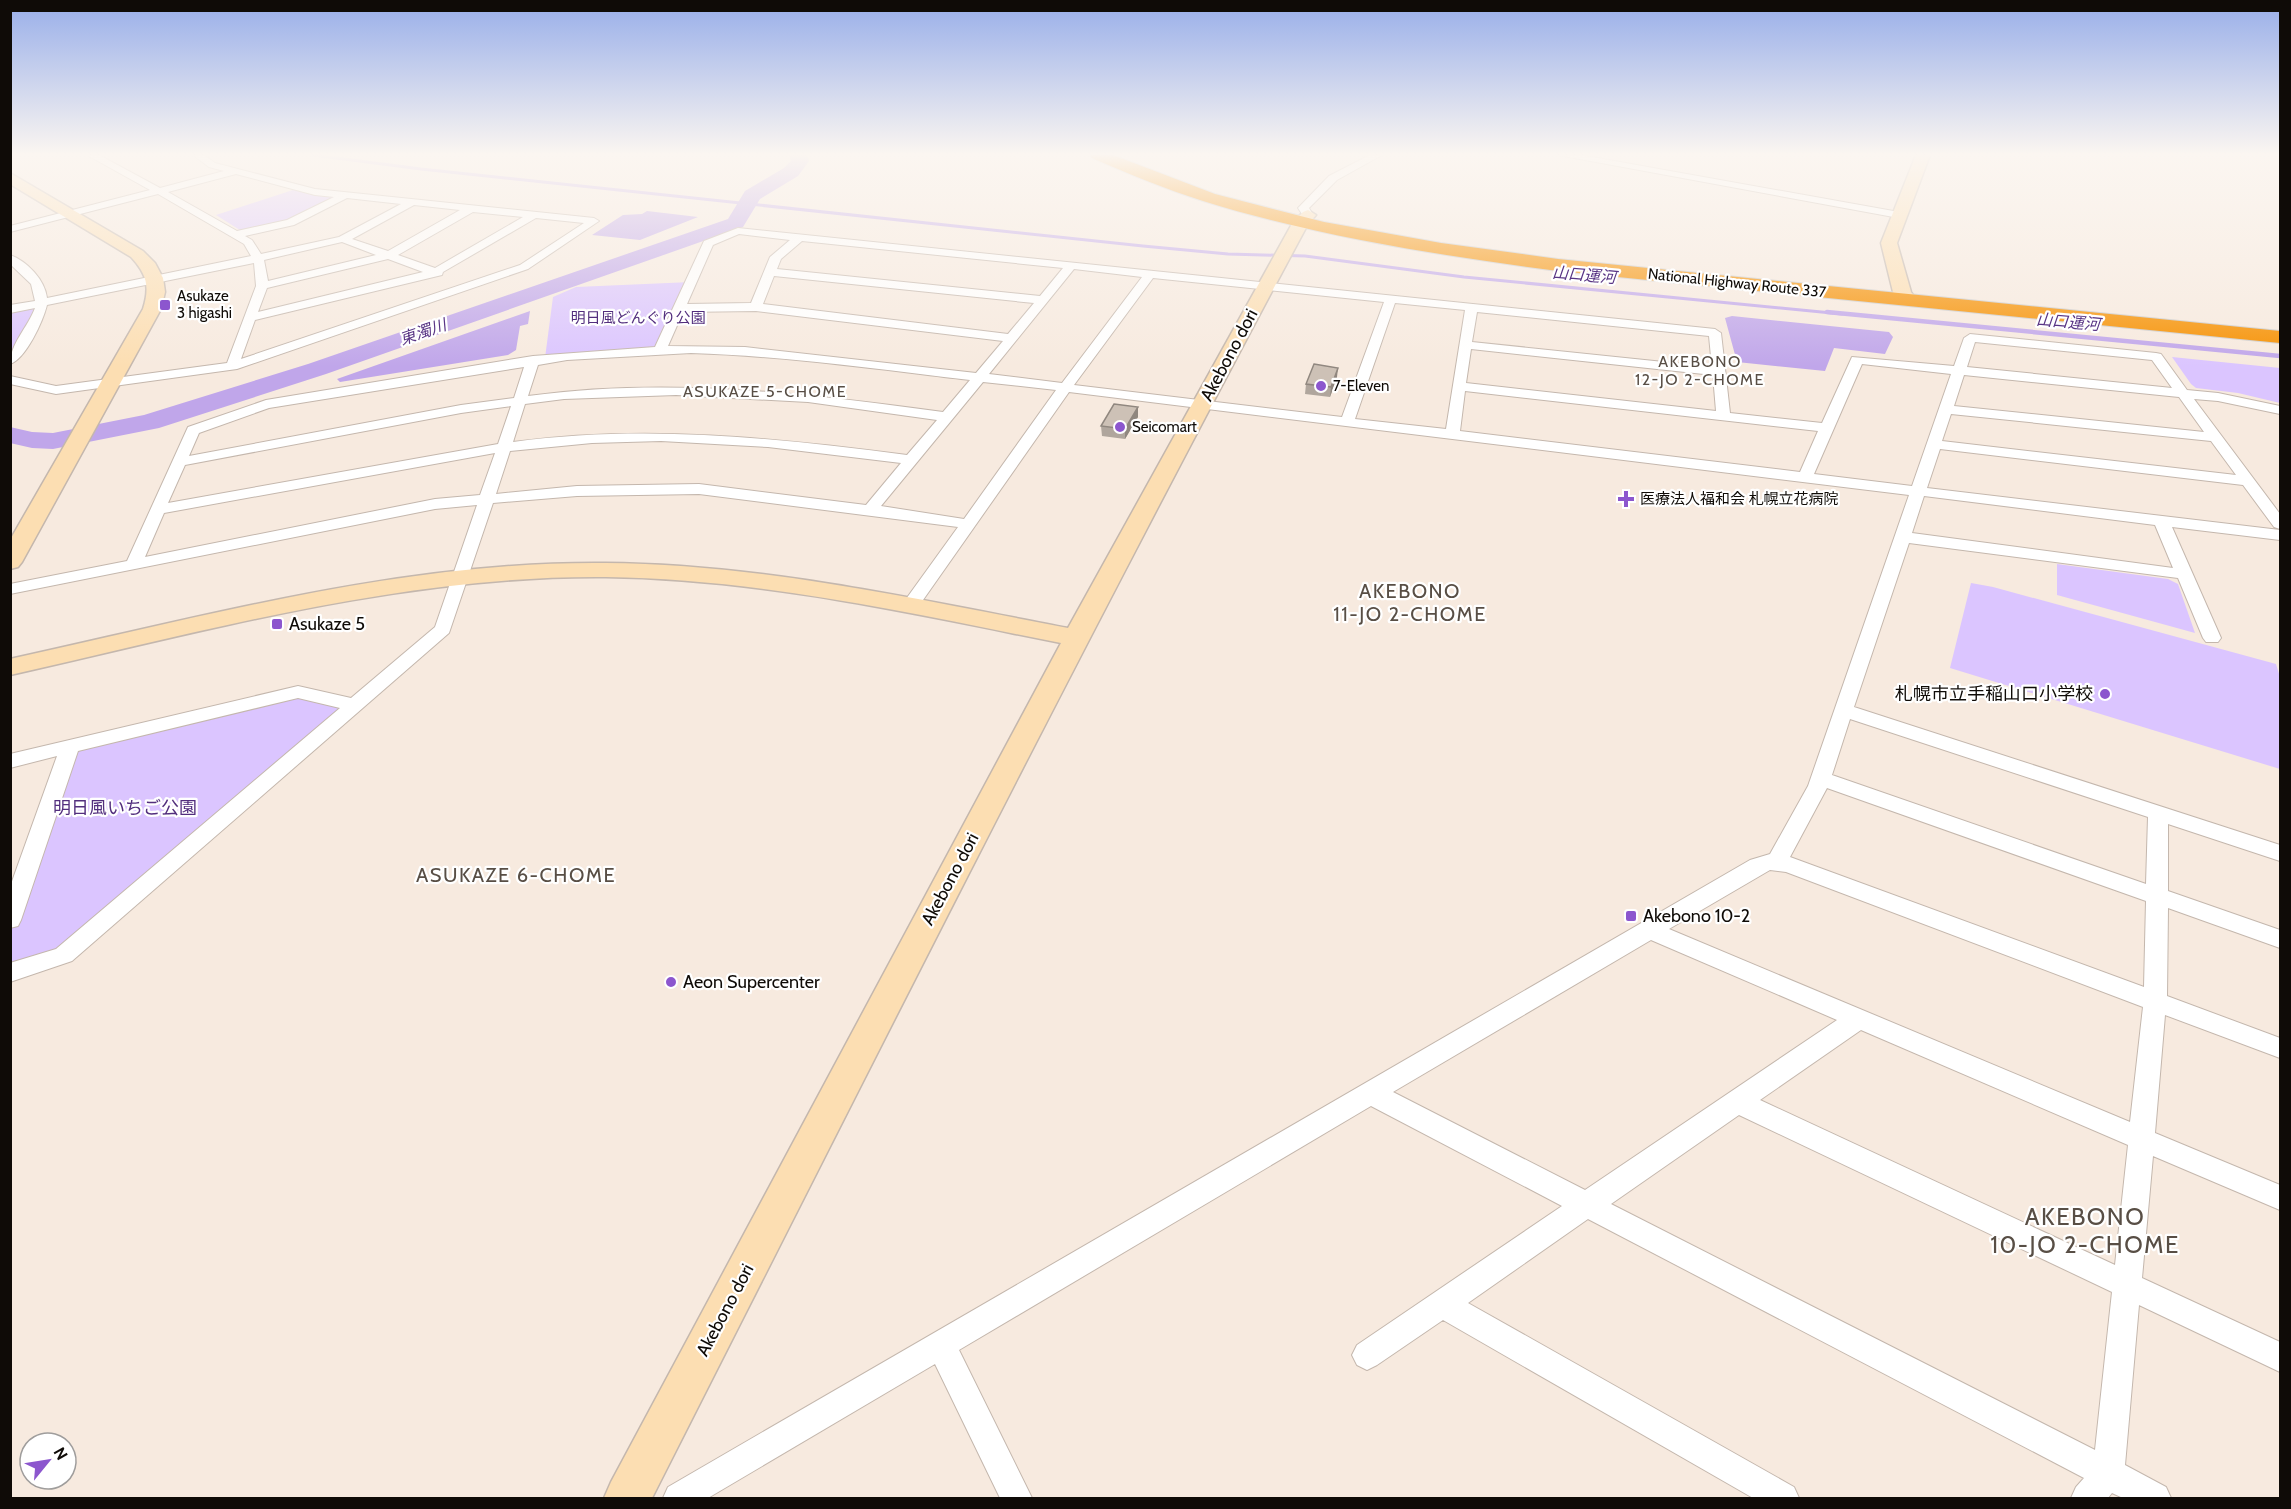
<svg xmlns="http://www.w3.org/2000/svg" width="2291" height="1509" viewBox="0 0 2291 1509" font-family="Cabin,'Noto Sans JP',sans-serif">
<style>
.green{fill:#dbc5ff}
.water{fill:#c0a6ea}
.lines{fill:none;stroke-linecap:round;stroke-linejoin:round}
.stream-far1{stroke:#c0a6ea;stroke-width:3}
.stream{stroke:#c0a6ea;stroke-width:4.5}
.river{fill:#c0a6ea;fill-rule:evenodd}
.street-casing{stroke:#c4b7ad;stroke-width:2}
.secondary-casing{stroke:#c4b7ad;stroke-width:3}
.highway-casing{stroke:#cfcecd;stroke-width:2}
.street{fill:#fff;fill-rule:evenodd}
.secondary{fill:#fcdeb2;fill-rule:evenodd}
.highway{fill:#f69000;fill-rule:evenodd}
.wall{fill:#b0a69d}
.shaded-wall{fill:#90877f}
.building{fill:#cdc1b6;stroke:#90877f;stroke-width:1.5}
.poi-dot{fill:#8c56ce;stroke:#fff;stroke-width:2}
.labels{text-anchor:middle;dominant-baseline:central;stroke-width:4.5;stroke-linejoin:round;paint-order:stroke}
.far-street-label{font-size:15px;fill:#0f0b07;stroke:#fff}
.far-poi-label{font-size:15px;fill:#0f0b07;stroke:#fff;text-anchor:start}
.far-park-label{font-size:15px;fill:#522e7d;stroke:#fff}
.far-water-label{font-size:16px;font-style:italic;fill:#593585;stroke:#fff}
.far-neighbourhood-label{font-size:16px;letter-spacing:1.5px;fill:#584e45;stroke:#fff}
.street-label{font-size:18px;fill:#0f0b07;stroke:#fff}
.poi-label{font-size:18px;fill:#0f0b07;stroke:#fff;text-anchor:start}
.park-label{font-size:18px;fill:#522e7d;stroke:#fff}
.neighbourhood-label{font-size:20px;letter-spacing:1.5px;fill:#584e45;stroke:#fff}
.near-neighbourhood-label{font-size:24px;letter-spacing:1.5px;fill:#584e45;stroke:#fff}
</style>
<rect width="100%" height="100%" fill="#f7eadf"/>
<!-- green -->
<path class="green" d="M 296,189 L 341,196 L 281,223 L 243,232 L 216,215 Z
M 691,282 L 660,350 L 545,358 L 553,297 L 576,287 Z
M 43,303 L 11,360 L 11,309 Z
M 2172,357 L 2280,368 L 2280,403 L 2238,393 L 2196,388 L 2191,384 Z
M 2057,564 L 2168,579 L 2178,584 L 2195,633 L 2057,595 Z
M 1971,583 L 1993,587 L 2276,664 L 2280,677 L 2280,769 L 1950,668 Z
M 298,692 L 354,705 L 64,955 L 11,973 L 11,920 L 70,747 Z"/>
<!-- water -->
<path class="water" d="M 647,211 L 698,217 L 640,240 L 592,235 L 623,215 L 642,214 Z
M 530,311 L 528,324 L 520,326 L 516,350 L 508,355 L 340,382 L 337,379 Z
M 1732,316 L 1889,332 L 1893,337 L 1885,354 L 1834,348 L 1825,371 L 1737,362 L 1725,318 Z"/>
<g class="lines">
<!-- stream-far1 -->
<path class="stream-far1" d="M 313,155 L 421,169 L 1143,246 L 1228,254 L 1305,256 L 1464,277 L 1842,314"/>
<!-- stream -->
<path class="stream" d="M 1827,312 L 2280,356"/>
<!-- river -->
<path class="river" d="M 789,155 L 807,155 L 809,161 L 798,176 L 760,199 L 743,227 L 326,374 L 159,428 L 53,449 L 32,448 L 10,443 L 10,427 L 32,432 L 53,433 L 144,415 L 308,364 L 728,219 L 745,191 L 784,168 L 791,161 Z"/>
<!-- street casing -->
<g class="street-casing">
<path id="street" d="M 87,155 L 99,155 L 160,188 L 224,171 L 209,167 L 193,155 L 204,155 L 215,163 L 315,189 L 594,218 L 599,221 L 528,269 L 237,369 L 56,394 L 10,384 L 10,376 L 56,386 L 227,363 L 256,286 L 254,263 L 47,305 C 43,321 26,359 10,364 C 10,344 28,327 35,308 L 10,313 L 10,305 L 35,301 L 31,284 L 10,264 L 10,255 C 27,261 45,280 47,298 L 251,256 L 244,244 L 158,194 L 10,232 L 10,226 L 150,190 ZM 236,174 L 315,195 L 334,197 L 287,220 L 237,231 L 168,192 ZM 347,198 L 401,204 L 339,237 L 261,254 L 252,240 L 245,236 L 294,225 ZM 414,205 L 460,210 L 388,251 L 352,239 ZM 473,212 L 523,217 L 435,268 L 398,255 ZM 536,218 L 584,223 L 520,265 L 241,359 L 255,320 L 442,275 L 443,272 ZM 342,242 L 376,255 L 268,281 L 264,260 ZM 388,259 L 423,272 L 258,312 L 267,288 Z
M 1370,155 L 1382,155 L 1337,180 L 1309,208 L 1313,215 L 1312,217 L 1304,217 L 1298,208 L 1329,176 Z
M 1558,155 L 1581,155 L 1899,212 L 1904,215 L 1899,218 Z
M 738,228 L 1715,329 L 1721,333 L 1730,413 L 1822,423 L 1852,357 L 1954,366 L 1964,338 L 1970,334 L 2156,353 L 2161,354 L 2187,390 L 2218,393 L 2280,406 L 2280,414 L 2218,401 L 2194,399 L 2280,514 L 2280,529 L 2274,527 L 2243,485 L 1940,449 L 1927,488 L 2280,530 L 2280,540 L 2172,527 L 2221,638 L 2218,642 L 2206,642 L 2203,638 L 2178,578 L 1909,543 L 1854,707 L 2280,845 L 2280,861 L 2168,824 L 2168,891 L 2280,930 L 2280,948 L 2168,908 L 2167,996 L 2280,1038 L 2280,1058 L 2165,1015 L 2155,1133 L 2280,1185 L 2280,1210 L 2153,1156 L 2142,1278 L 2280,1342 L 2280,1372 L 2139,1305 L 2125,1465 L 2166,1487 L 2171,1498 L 2123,1498 L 2112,1493 L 2108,1498 L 2071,1498 L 2076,1487 L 2084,1478 L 1588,1219 L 1468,1303 L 1794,1487 L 1799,1498 L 1753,1498 L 1443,1320 L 1377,1365 L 1367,1370 L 1357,1365 L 1352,1355 L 1357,1345 L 1562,1206 L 1371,1106 L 959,1350 L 1032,1498 L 1000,1498 L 935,1364 L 708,1498 L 663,1498 L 668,1487 L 1750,860 L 1770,854 L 1808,786 L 1909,495 L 1069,392 L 916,610 L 904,610 L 901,606 L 958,527 L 699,494 L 577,496 L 493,503 L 449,633 L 72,961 L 10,982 L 10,963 L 56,949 L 340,708 L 298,698 L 78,751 L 21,920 L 18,926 L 10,928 L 10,887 L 57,756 L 10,768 L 10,754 L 298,686 L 351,698 L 435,627 L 477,505 L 435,509 L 10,594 L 10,584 L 127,561 L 188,427 L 266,400 L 533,356 L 655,347 L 704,241 ZM 739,234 L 790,240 L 770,257 L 751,303 L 687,304 L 713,245 ZM 802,241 L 1063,268 L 1040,296 L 777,269 L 781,259 ZM 1074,269 L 1142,277 L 1062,383 L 989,374 ZM 774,276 L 1034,303 L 1008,334 L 763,304 ZM 1153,278 L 1384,302 L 1342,417 L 1074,385 ZM 1395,303 L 1465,310 L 1446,429 L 1355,419 ZM 756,311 L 1003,341 L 976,373 L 745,347 L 668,346 L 683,312 ZM 1477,312 L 1709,336 L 1712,367 L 1472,342 ZM 1975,342 L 2152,360 L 2172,388 L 1967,367 ZM 1471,349 L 1713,375 L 1716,411 L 1466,383 ZM 691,353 C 785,356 877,369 970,380 L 943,412 C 804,393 668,377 528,396 L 538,365 L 567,360 ZM 1862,364 L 1951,374 L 1912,486 L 1814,474 ZM 524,367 L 514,398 L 461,405 L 189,456 L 199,433 L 269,408 ZM 1964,375 L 2179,397 L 2204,432 L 1954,406 ZM 983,382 L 1056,390 L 964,519 L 881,506 ZM 1465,391 L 1818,431 L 1800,472 L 1460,431 ZM 676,395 L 808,402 L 937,420 L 907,455 C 776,438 645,424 513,442 L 525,404 L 564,399 ZM 511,406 L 498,444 L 168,503 L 185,465 L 461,413 ZM 1951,414 L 2211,441 L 2236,475 L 1942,441 ZM 661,441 L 768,447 L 901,463 L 866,505 L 699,484 L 577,486 L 496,494 L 510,451 L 592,443 ZM 495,453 L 480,495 L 435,499 L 145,557 L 164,513 ZM 1924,496 L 2155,525 L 2173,568 L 1912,533 ZM 1850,719 L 2148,817 L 2146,884 L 1832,775 ZM 1827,788 L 2146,901 L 2144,987 L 1790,857 ZM 1770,870 L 1786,872 L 2143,1007 L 2130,1122 L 1669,929 ZM 1651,940 L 1837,1020 L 1585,1190 L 1393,1092 ZM 1861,1030 L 2128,1145 L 2115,1265 L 1760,1100 ZM 1739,1115 L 2112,1292 L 2095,1450 L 1611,1204 Z"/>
</g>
<!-- secondary casing -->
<g class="secondary-casing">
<path id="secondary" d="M 1916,155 L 1930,155 L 1897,243 L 1911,292 L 1916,299 L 1913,303 L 1901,303 L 1893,292 L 1881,243 Z
M 10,173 L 143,251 L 155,263 L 163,278 L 165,292 L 161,309 L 22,562 L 18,567 L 10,569 L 10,540 L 143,309 C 150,287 147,274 131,257 L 10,184 Z
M 1308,210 L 1316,215 L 1308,224 C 1082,645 868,1072 652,1498 L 604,1498 L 611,1482 L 1061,643 C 910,613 760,579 606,577 C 404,575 205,631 10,675 L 10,659 C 206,616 404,561 605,563 C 761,564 915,599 1068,628 L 1293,222 L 1303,212 Z"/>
</g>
<!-- highway casing -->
<g class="highway-casing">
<path id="highway" d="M 1090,155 L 1113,155 L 1215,194 L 1324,222 L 1441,243 L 1558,259 L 2280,331 L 2280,343 L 1558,271 C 1438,255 1319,237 1203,201 C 1165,189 1129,174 1092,158 Z"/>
</g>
<!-- street -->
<use href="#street" class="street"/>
<!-- secondary -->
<use href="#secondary" class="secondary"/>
<!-- highway -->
<use href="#highway" class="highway"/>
</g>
<!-- wall -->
<path class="wall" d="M 1337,377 L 1330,397 L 1305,394 L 1306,384 Z
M 1138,417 L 1125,439 L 1102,436 L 1101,426 Z"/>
<!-- shaded-wall -->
<path class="shaded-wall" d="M 1338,368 L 1337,377 L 1330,397 L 1331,387 Z
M 1138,407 L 1138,417 L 1125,439 L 1125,429 Z"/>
<!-- building -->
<path class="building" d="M 1314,364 L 1338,368 L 1331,387 L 1306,384 Z
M 1114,404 L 1138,407 L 1125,429 L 1101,426 Z"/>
<!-- sky -->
<linearGradient id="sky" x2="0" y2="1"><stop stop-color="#98aee9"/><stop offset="0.42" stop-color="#fbf6f1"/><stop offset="1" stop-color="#fbf6f1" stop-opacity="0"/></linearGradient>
<rect width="2291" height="367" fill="url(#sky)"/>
<!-- markers -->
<g class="poi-dot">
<rect x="159" y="299" width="12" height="12" rx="3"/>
<circle cx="1321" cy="386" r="6"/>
<circle cx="1120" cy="427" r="6"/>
<path d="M1623 490h6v6h6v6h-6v6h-6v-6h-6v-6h6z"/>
<rect x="271" y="618" width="12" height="12" rx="3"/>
<circle cx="2105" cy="694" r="6"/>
<rect x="1625" y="910" width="12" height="12" rx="3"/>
<circle cx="671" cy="982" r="6"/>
</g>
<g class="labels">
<!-- far-street labels -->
<g class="far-street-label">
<text transform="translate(1737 283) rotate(6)">National Highway Route 337</text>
</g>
<!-- far-poi labels -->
<g class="far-poi-label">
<text x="177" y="296">Asukaze<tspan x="177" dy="17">3 higashi</tspan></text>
<text x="1333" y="386">7-Eleven</text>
<text x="1132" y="427">Seicomart</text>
<text x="1640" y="499">医療法人福和会 札幌立花病院</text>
</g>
<!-- far-park labels -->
<g class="far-park-label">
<text x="638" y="318">明日風どんぐり公園</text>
</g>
<!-- far-water labels -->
<g class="far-water-label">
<text transform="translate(1584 275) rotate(5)">山口運河</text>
<text transform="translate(2068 322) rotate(5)">山口運河</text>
<text transform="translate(423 332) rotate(-19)">東濁川</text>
</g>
<!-- far-neighbourhood labels -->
<g class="far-neighbourhood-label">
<text x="1700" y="361">AKEBONO<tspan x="1700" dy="18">12-JO 2-CHOME</tspan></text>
<text x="765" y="391">ASUKAZE 5-CHOME</text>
</g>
<!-- street labels -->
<g class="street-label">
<text transform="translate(1229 355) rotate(-62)">Akebono dori</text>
<text transform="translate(950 879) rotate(-62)">Akebono dori</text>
<text transform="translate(725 1310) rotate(-62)">Akebono dori</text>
</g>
<!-- poi labels -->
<g class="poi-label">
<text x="289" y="624">Asukaze 5</text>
<text x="2093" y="694" text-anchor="end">札幌市立手稲山口小学校</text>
<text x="1643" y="916">Akebono 10-2</text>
<text x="683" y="982">Aeon Supercenter</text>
</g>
<!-- park labels -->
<g class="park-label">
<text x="125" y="808">明日風いちご公園</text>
</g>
<!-- neighbourhood labels -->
<g class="neighbourhood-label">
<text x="1410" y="591">AKEBONO<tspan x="1410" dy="23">11-JO 2-CHOME</tspan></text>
<text x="516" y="875">ASUKAZE 6-CHOME</text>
</g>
<!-- near-neighbourhood labels -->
<g class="near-neighbourhood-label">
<text x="2085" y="1216">AKEBONO<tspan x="2085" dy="28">10-JO 2-CHOME</tspan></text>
</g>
</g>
<!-- border -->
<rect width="2291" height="1509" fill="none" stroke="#0f0b07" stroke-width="24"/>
<!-- north arrow -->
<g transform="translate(48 1461) rotate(60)"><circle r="28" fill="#ffffff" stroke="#9f9d9c" stroke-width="1.5"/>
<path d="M0-4.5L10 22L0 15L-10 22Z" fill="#8c56ce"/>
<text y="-9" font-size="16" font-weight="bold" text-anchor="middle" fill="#0f0b07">N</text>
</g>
</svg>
